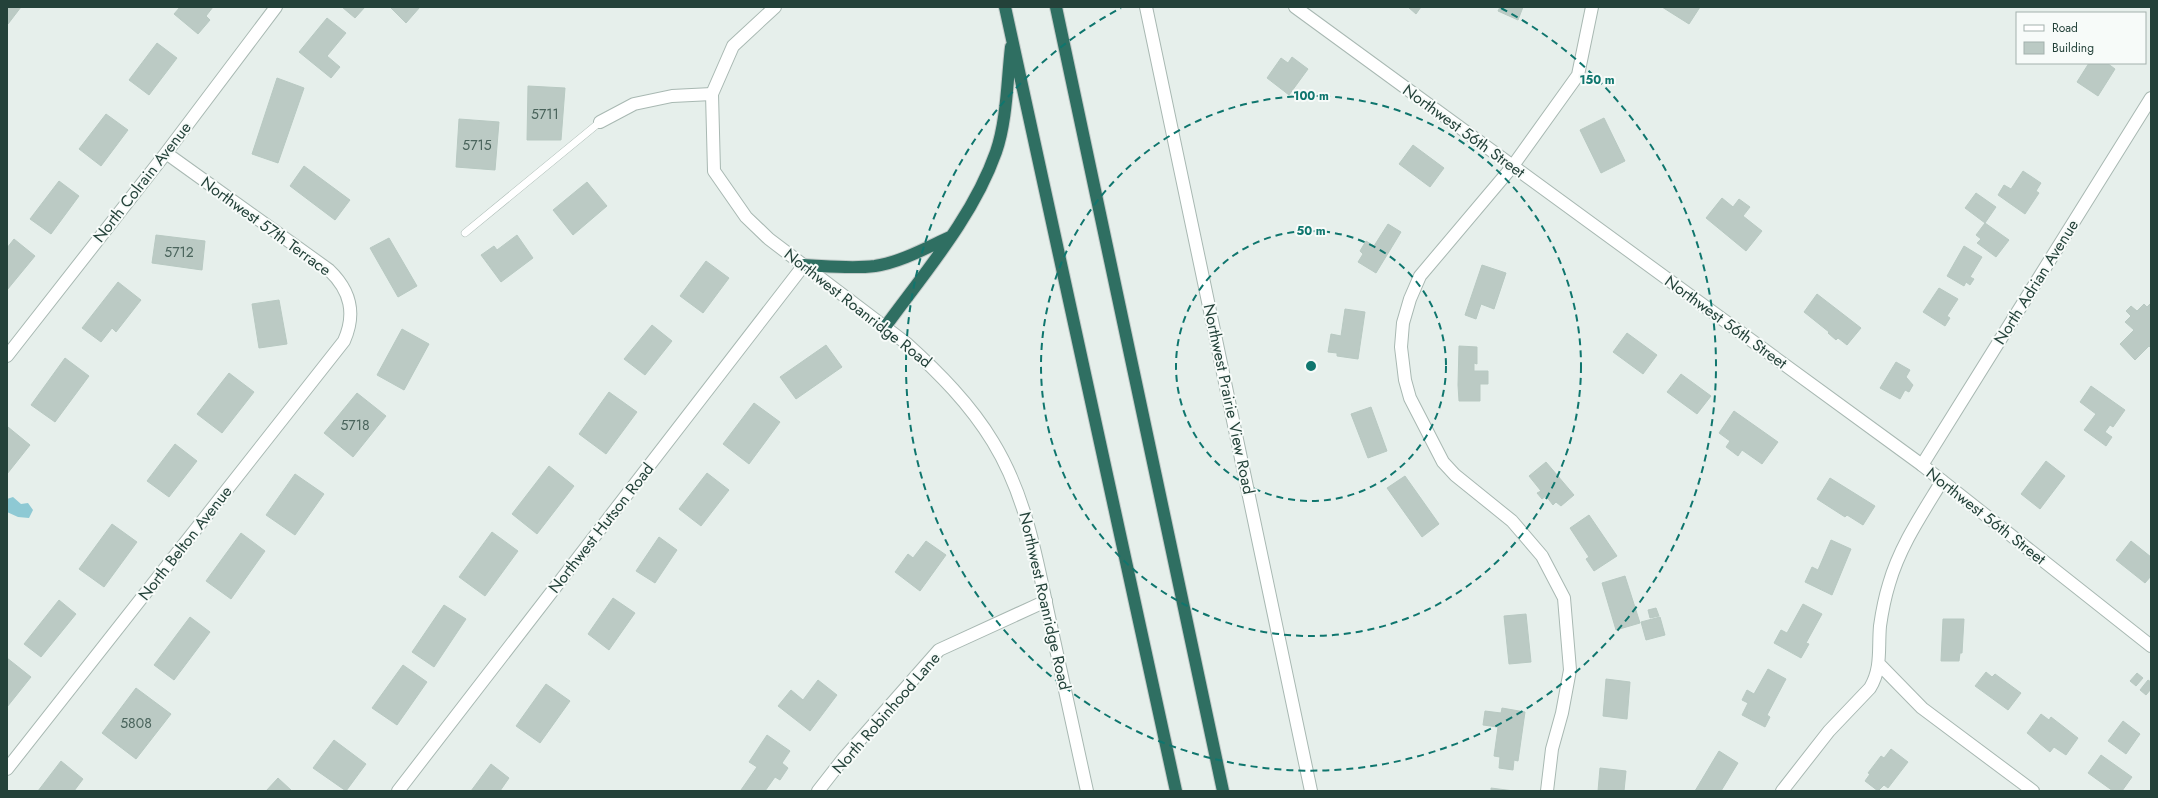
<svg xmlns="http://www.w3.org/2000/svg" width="2158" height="798" viewBox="0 0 2158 798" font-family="Jost,sans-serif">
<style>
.water{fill:#8ec9d4}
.building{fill:#bbcac4;stroke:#b8c9c2}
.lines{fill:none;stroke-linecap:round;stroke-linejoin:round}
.service-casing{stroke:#a8b8b2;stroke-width:8}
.minor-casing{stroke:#a8b8b2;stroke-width:14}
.tertiary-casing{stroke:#a8b8b2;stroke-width:14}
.motorway-casing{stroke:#c2cac8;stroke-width:14}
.service{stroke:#fff;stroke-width:7}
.minor{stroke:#fff;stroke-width:12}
.tertiary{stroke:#fff;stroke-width:12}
.motorway{stroke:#2f6f62;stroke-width:12}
.ring{fill:none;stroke:#0f766e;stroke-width:2;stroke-dasharray:7 5}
.labels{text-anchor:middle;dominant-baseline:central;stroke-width:4;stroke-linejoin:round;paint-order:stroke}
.number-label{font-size:14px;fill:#4a645c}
.street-label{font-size:16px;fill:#24423a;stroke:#f7fbf9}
.centre{fill:#0f766e;stroke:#f7fbf9;stroke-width:2}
.ring-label{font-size:12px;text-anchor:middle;font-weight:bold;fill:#0f766e;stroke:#f7fbf9;stroke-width:4;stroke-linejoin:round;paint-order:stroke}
</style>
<rect width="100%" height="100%" fill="#e6efeb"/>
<!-- water -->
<path class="water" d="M 13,497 L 21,504 L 28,503 L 33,510 L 29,518 L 18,517 L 7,512 L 7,499 Z"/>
<!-- building -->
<path class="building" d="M 7,7 L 21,7 L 8,24 L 7,23 Z
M 180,7 L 213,7 L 206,16 L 210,20 L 198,34 L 174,14 Z
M 342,7 L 365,7 L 355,18 Z
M 390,7 L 420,7 L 406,23 Z
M 1408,7 L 1421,7 L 1416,14 Z
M 1500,7 L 1523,7 L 1518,20 L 1498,11 Z
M 1662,7 L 1700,7 L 1689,24 Z
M 327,18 L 346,33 L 327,56 L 340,67 L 331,78 L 299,52 Z
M 157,43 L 177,58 L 149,95 L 129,80 Z
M 1292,57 L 1308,69 L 1289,95 L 1267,78 L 1281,58 L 1288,63 Z
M 2089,63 L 2107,63 L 2115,69 L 2098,96 L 2077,82 Z
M 277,78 L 304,88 L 278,163 L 252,154 Z
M 528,86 L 565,88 L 561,140 L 527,140 Z
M 106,114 L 128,130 L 101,166 L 79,149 Z
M 1604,118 L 1625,161 L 1601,173 L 1580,130 Z
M 459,119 L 499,122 L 495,170 L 456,167 Z
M 1413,145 L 1444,168 L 1430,187 L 1399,164 Z
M 304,166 L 350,200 L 335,220 L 290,186 Z
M 2023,171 L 2041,183 L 2036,191 L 2039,193 L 2025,214 L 1998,195 L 2004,185 L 2011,189 Z
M 59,181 L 79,196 L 51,234 L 30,219 Z
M 587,182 L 607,206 L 573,235 L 553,210 Z
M 1976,193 L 1996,207 L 1985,223 L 1965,208 Z
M 1722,198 L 1733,207 L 1739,199 L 1750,207 L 1743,216 L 1762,231 L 1746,251 L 1706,218 Z
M 1985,223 L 2009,240 L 1996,257 L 1977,243 L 1981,239 L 1976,235 Z
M 1388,224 L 1401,232 L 1376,273 L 1358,262 L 1363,254 L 1360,251 L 1366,241 L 1374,246 Z
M 156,235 L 205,241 L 202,270 L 152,263 Z
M 517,235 L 533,258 L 501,282 L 481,255 L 494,246 L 497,250 Z
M 389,238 L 417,286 L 398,297 L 370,248 Z
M 14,239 L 35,256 L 7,290 L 7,248 Z
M 1964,246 L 1982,257 L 1970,277 L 1974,279 L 1970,285 L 1966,282 L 1964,286 L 1947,276 Z
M 706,261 L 729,278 L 703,313 L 680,296 Z
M 1482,265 L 1506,273 L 1494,309 L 1481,304 L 1476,319 L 1465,315 Z
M 118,282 L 141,300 L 116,332 L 112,328 L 101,342 L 82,328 Z
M 1939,288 L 1958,299 L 1947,316 L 1950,318 L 1945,326 L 1923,312 Z
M 1817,294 L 1861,328 L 1847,345 L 1838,338 L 1836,340 L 1828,333 L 1829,332 L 1804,312 Z
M 279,300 L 287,344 L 259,348 L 252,304 Z
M 2151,303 L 2151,348 L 2149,346 L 2135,360 L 2120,344 L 2134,330 L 2125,322 L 2131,316 L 2126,311 L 2131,306 L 2137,311 L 2144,304 L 2147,307 Z
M 1345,309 L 1365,312 L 1358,359 L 1337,356 L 1337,353 L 1328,352 L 1331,334 L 1341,336 Z
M 652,325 L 672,341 L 645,375 L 624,359 Z
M 402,329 L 429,344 L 404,390 L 377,375 Z
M 1627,333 L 1657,355 L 1643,374 L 1613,352 Z
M 826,345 L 842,367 L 796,399 L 780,377 Z
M 1459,346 L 1477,347 L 1477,364 L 1474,363 L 1474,371 L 1488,371 L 1488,384 L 1480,384 L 1480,401 L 1459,401 L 1458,385 Z
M 65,358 L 89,376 L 55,422 L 31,405 Z
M 1896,362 L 1910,370 L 1906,377 L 1913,385 L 1909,392 L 1905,390 L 1900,399 L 1880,388 Z
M 229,373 L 254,392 L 222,433 L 197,414 Z
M 1681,374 L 1711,396 L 1697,414 L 1667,392 Z
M 2091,386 L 2125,410 L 2113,427 L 2110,425 L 2105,432 L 2112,437 L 2106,446 L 2084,430 L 2096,414 L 2080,402 Z
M 609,392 L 637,412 L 606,454 L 579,434 Z
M 357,393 L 386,416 L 353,457 L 324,433 Z
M 754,403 L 780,422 L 749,464 L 723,444 Z
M 1371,407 L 1387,451 L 1368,458 L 1351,414 Z
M 1734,411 L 1778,442 L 1762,464 L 1742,450 L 1738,456 L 1726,447 L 1730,441 L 1719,433 Z
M 8,427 L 30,445 L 7,474 L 7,428 Z
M 175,444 L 197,461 L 169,497 L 147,481 Z
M 2046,461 L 2065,476 L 2040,509 L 2021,494 Z
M 1546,462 L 1574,495 L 1561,506 L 1556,502 L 1553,505 L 1546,496 L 1542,499 L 1537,493 L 1541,491 L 1529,476 Z
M 549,466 L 574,486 L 537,534 L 512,514 Z
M 707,473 L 729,490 L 701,526 L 679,509 Z
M 295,474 L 324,494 L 295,535 L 266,515 Z
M 1405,476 L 1439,524 L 1422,537 L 1387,488 Z
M 1830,478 L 1875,506 L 1863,525 L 1847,515 L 1845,517 L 1817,499 Z
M 1589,515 L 1617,556 L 1594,571 L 1586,559 L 1589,557 L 1570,528 Z
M 112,524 L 137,542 L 104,587 L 79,569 Z
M 492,532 L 518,551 L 485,596 L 459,577 Z
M 241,533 L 265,551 L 231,599 L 206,581 Z
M 659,537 L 677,550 L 655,583 L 636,571 Z
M 1831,540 L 1851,549 L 1832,595 L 1805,582 L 1812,567 L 1818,570 Z
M 926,541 L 946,555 L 920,591 L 895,572 L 908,554 L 913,558 Z
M 2131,541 L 2151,557 L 2151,576 L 2145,583 L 2116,560 Z
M 1625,576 L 1640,623 L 1616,630 L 1602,583 Z
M 613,598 L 635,613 L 609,650 L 588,634 Z
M 59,600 L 76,614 L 41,657 L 24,644 Z
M 1803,604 L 1822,614 L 1806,643 L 1809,644 L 1801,658 L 1774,643 L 1781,630 L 1787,633 Z
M 444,605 L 466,619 L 434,667 L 412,652 Z
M 1656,608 L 1659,616 L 1650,618 L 1648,610 Z
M 1526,614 L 1531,662 L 1509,664 L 1504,616 Z
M 190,617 L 210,632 L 174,680 L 154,665 Z
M 1660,617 L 1665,635 L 1646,640 L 1641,622 Z
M 1943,619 L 1964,619 L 1962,653 L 1960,653 L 1959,661 L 1941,661 Z
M 7,658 L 31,677 L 7,707 Z
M 403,665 L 427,682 L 397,725 L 372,708 Z
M 1768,669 L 1786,679 L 1767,715 L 1770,717 L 1765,727 L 1742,715 L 1748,703 L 1742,700 L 1747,690 L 1754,694 Z
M 1986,672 L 1992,677 L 1995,674 L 2021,693 L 2008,710 L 1975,686 Z
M 2137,673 L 2143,678 L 2136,686 L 2130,681 Z
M 1606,679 L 1630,682 L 1627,719 L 1603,716 Z
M 818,680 L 837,695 L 810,731 L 778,706 L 791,690 L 803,700 Z
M 2148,680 L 2151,682 L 2151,689 L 2146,695 L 2140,690 Z
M 546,684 L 570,701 L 540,743 L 516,726 Z
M 136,688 L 171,714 L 136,759 L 102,733 Z
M 1502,708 L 1525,712 L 1518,761 L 1514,760 L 1513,770 L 1499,768 L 1500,757 L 1494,756 L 1498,727 L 1483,725 L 1485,711 L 1501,713 Z
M 2041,714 L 2049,720 L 2051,717 L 2078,738 L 2066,755 L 2054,747 L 2050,752 L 2027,733 Z
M 2123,721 L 2140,734 L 2126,754 L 2108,741 Z
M 767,735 L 790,751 L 782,763 L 788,768 L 780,780 L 775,777 L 765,791 L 742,791 L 741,790 L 757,767 L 749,762 Z
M 334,740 L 366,764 L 346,791 L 313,768 Z
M 1891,749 L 1908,762 L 1888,788 L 1884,785 L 1878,791 L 1865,781 L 1870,774 L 1868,773 L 1881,756 L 1884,758 Z
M 1719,751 L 1738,763 L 1721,791 L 1695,791 Z
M 2101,755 L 2132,777 L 2122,791 L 2113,791 L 2088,773 Z
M 61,761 L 83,779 L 74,791 L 38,791 Z
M 491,764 L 509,778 L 500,791 L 471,791 Z
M 1600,768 L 1626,771 L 1624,791 L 1598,791 Z
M 278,778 L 292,791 L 266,791 Z
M 1491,788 L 1514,791 L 1491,791 Z"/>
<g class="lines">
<!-- service casing -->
<g class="service-casing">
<path id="service" d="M 465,233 L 600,122"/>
</g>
<!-- minor casing -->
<g class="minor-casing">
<path id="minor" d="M 600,122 L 634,104 L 672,96 L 712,94
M 7,356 L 166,153 L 276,7
M 1922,465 L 2151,98
M 1879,664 L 1922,708 L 2033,791
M 7,769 L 344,341 C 356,314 351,291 329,270 L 166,153
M 398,791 L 804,265
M 818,791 L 843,759 L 939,650 L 1046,601
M 1547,791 L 1552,749 L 1562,713 L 1570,670 L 1564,598 L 1542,556 L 1512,521 L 1455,475 L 1443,462 L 1410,398 L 1405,380 L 1401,347 L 1403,323 L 1410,299 L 1420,276 L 1512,167 L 1578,75 L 1592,7
M 1782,791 L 1829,731 L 1870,688 C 1882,668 1878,649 1880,626 C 1882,612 1885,597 1889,584 C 1900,546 1922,514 1942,481"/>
</g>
<!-- tertiary casing -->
<g class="tertiary-casing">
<path id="tertiary" d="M 775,7 L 733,46 L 712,94 L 714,171 L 746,217 L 769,239 L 906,343 C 939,373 970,404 993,442 C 1026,496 1036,556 1049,617 C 1062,675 1074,733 1087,791
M 1146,7 L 1311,791
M 1295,7 L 1922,465 L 2151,646"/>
</g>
<!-- motorway casing -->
<g class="motorway-casing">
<path id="motorway" d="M 1005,7 L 1176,791
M 1056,7 L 1223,791
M 804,265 C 827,266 851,269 875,266 C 901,262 926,248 950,237
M 885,327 C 925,272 973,217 996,152 C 1007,120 1007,81 1011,47"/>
</g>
<!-- service -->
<use href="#service" class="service"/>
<!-- minor -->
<use href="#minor" class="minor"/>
<!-- tertiary -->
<use href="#tertiary" class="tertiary"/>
<!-- motorway -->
<use href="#motorway" class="motorway"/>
</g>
<!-- distance rings -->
<g class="ring">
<circle cx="1311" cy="366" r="135"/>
<circle cx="1311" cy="366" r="270"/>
<path d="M1501 8A405 405 0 1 1 1121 8"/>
</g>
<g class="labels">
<!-- number labels -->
<g class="number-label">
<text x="545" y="114">5711</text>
<text x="477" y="145">5715</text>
<text x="179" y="252">5712</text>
<text x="355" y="425">5718</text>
<text x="136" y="723">5808</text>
</g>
<!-- street labels -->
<g class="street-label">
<text transform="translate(1464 131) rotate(36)">Northwest 56th Street</text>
<text transform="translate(142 182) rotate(-52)">North Colrain Avenue</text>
<text transform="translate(266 226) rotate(36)">Northwest 57th Terrace</text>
<text transform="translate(2036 282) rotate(-58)">North Adrian Avenue</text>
<text transform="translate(858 308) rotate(38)">Northwest Roanridge Road</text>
<text transform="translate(1726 322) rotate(36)">Northwest 56th Street</text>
<text transform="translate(1229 399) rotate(78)">Northwest Prairie View Road</text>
<text transform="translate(1986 516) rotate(38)">Northwest 56th Street</text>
<text transform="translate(601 528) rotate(-52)">Northwest Hutson Road</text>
<text transform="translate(185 543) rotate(-52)">North Belton Avenue</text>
<text transform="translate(1045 601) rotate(77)">Northwest Roanridge Road</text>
<text transform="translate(886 713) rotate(-49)">North Robinhood Lane</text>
</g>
</g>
<circle cx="1311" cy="366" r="6" class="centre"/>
<g class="ring-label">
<text x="1597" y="84">150 m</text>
<text x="1311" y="100">100 m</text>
<text x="1311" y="235">50 m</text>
</g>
<!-- border -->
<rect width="2158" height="798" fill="none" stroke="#24423a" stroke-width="16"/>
<!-- legend -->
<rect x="2016" y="12" width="130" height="52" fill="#f7fbf9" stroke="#a3b1ad"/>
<rect x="2024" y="25" width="20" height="6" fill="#ffffff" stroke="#a3b1ad"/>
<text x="2052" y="32" font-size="12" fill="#24423a">Road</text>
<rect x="2024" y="42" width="20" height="12" fill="#bbcac4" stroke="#a3b1ad"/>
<text x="2052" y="52" font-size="12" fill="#24423a">Building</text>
</svg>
